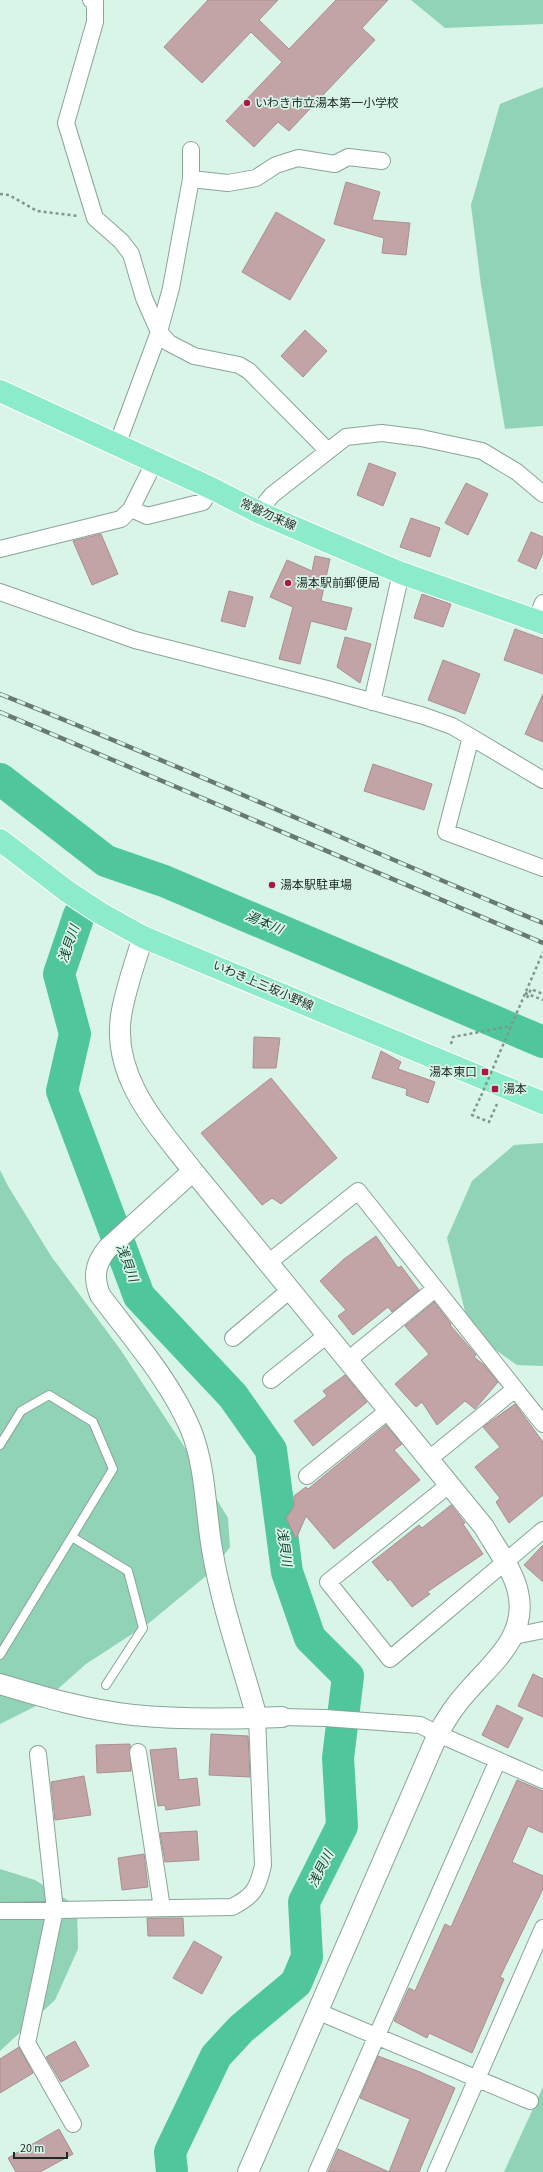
<svg xmlns="http://www.w3.org/2000/svg" width="543" height="2172" viewBox="0 0 543 2172" font-family="'Source Sans 3','Noto Sans JP',sans-serif">
<style>
.green{fill:#90d3b7}
.lines{fill:none;stroke-linecap:round;stroke-linejoin:round}
.river{stroke:#4fc69b;stroke-width:32}
.building{fill:#c2a4a7;stroke:#ab8e91}
.service-casing{stroke:#89a498;stroke-width:10}
.minor-casing{stroke:#89a498;stroke-width:18}
.tertiary-casing{stroke:#89a498;stroke-width:22}
.primary-casing{stroke:#fff;stroke-width:24}
.path{stroke:#81968d;stroke-width:2.5;stroke-dasharray:3 3;stroke-linecap:butt}
.service{stroke:#fff;stroke-width:8}
.minor{stroke:#fff;stroke-width:16}
.tertiary{stroke:#fff;stroke-width:20}
.primary{stroke:#8cebcb;stroke-width:22}
.rail-casing{stroke:#677971;stroke-width:4.5}
.rail{stroke:#d8f5e8;stroke-width:3;stroke-dasharray:9;stroke-linecap:butt}
.path-bridge{stroke:#81968d;stroke-width:2.5;stroke-dasharray:3 3;stroke-linecap:butt}
.poi-dot{fill:#ad1843;stroke:#d8f5e8;stroke-width:1.5}
.labels{text-anchor:middle;dominant-baseline:central;stroke-width:3.5;stroke-linejoin:round;paint-order:stroke}
.poi-label{font-size:12px;fill:#1f2a25;stroke:#d8f5e8;text-anchor:start}
.street-label{font-size:12px;fill:#1f2a25;stroke:#d8f5e8}
.water-label{font-size:13px;font-style:italic;fill:#154735;stroke:#d8f5e8}
</style>
<rect width="100%" height="100%" fill="#d8f5e8"/>
<!-- green -->
<path class="green" d="M 411,0 L 543,0 L 543,24 L 445,28 Z
M 543,87 L 543,426 L 505,429 L 481,285 L 471,205 L 500,104 Z
M 543,1143 L 543,1366 L 517,1365 L 470,1332 L 447,1238 L 472,1181 L 514,1145 Z
M 0,1170 L 8,1186 L 51,1256 L 120,1349 L 193,1460 L 228,1518 L 230,1547 L 212,1571 L 149,1623 L 86,1664 L 42,1703 L 0,1724 Z
M 0,1869 L 35,1880 L 77,1906 L 78,1949 L 55,2000 L 0,2051 Z
M 543,2087 L 543,2172 L 504,2172 Z"/>
<g class="lines">
<!-- river -->
<path class="river" d="M 0,779 L 106,861 L 164,881 L 543,1042
M 79,915 L 59,974 L 75,1034 L 62,1091 L 139,1296 L 233,1396 L 271,1450 L 287,1572 L 310,1638 L 348,1676 L 338,1758 L 342,1826 L 304,1902 L 307,1957 L 296,1983 L 241,2029 L 216,2056 L 170,2152 L 172,2172"/>
</g>
<!-- building -->
<path class="building" d="M 208,0 L 278,0 L 259,20 L 289,49 L 336,0 L 388,0 L 362,28 L 375,40 L 289,131 L 278,122 L 254,147 L 226,121 L 282,62 L 251,32 L 202,83 L 164,47 Z
M 346,182 L 380,192 L 372,220 L 410,223 L 406,255 L 382,253 L 384,238 L 334,224 Z
M 276,212 L 325,240 L 290,300 L 242,272 Z
M 305,330 L 327,351 L 303,377 L 281,356 Z
M 369,463 L 396,473 L 383,506 L 357,495 Z
M 466,483 L 488,494 L 468,535 L 445,523 Z
M 411,518 L 440,528 L 430,557 L 400,547 Z
M 531,532 L 543,537 L 543,553 L 536,569 L 518,561 Z
M 101,534 L 118,574 L 92,585 L 73,541 Z
M 315,556 L 330,559 L 321,601 L 352,608 L 346,630 L 311,621 L 300,664 L 279,659 L 293,607 L 270,597 L 287,560 L 312,571 Z
M 229,591 L 253,597 L 245,627 L 221,621 Z
M 422,594 L 451,604 L 443,627 L 414,618 Z
M 515,629 L 543,639 L 543,674 L 504,660 Z
M 345,637 L 371,644 L 360,683 L 337,667 Z
M 443,660 L 480,674 L 465,714 L 428,700 Z
M 543,694 L 543,742 L 525,734 Z
M 373,764 L 432,784 L 424,810 L 364,791 Z
M 254,1037 L 280,1038 L 276,1068 L 253,1068 Z
M 381,1051 L 401,1062 L 398,1069 L 435,1082 L 428,1103 L 406,1095 L 407,1089 L 372,1078 Z
M 271,1078 L 337,1158 L 281,1204 L 272,1198 L 262,1205 L 201,1133 Z
M 376,1236 L 398,1268 L 401,1266 L 419,1290 L 392,1312 L 388,1307 L 353,1335 L 338,1316 L 346,1310 L 320,1281 L 344,1259 Z
M 434,1302 L 451,1324 L 450,1325 L 476,1355 L 474,1357 L 484,1365 L 498,1382 L 475,1409 L 465,1401 L 437,1425 L 422,1402 L 416,1407 L 395,1384 L 429,1354 L 405,1326 Z
M 345,1375 L 367,1402 L 313,1446 L 294,1421 L 327,1396 L 323,1391 Z
M 515,1404 L 543,1442 L 543,1495 L 509,1523 L 496,1502 L 500,1498 L 475,1467 L 500,1447 L 483,1427 Z
M 386,1425 L 402,1444 L 394,1450 L 420,1480 L 334,1549 L 306,1516 L 296,1539 L 286,1518 L 294,1506 L 294,1496 L 306,1487 L 308,1489 Z
M 451,1505 L 465,1523 L 463,1524 L 483,1554 L 427,1592 L 430,1594 L 412,1607 L 390,1579 L 388,1581 L 372,1562 L 419,1525 L 422,1528 Z
M 543,1545 L 543,1582 L 524,1565 Z
M 533,1674 L 543,1679 L 543,1717 L 518,1706 Z
M 497,1705 L 523,1718 L 508,1748 L 482,1735 Z
M 211,1734 L 248,1736 L 250,1777 L 209,1775 Z
M 130,1744 L 131,1771 L 97,1773 L 96,1745 Z
M 176,1748 L 179,1780 L 197,1778 L 200,1805 L 166,1810 L 165,1805 L 158,1806 L 150,1750 Z
M 84,1776 L 91,1815 L 55,1820 L 51,1782 Z
M 517,1780 L 543,1791 L 543,1833 L 528,1826 L 512,1862 L 543,1876 L 543,1889 L 500,1977 L 504,1979 L 472,2053 L 429,2033 L 427,2038 L 394,2021 L 409,1988 L 415,1991 L 445,1924 L 451,1927 Z
M 197,1831 L 199,1860 L 165,1862 L 160,1833 Z
M 144,1854 L 148,1887 L 122,1890 L 118,1858 Z
M 147,1918 L 183,1918 L 184,1936 L 148,1936 Z
M 194,1941 L 222,1957 L 202,1994 L 173,1978 Z
M 75,2041 L 89,2066 L 61,2082 L 46,2057 Z
M 19,2047 L 33,2073 L 0,2093 L 0,2059 Z
M 378,2056 L 420,2072 L 455,2088 L 419,2172 L 328,2172 L 338,2149 L 389,2172 L 410,2119 L 360,2098 Z
M 59,2129 L 73,2154 L 40,2172 L 16,2172 L 8,2158 Z"/>
<g class="lines">
<!-- service casing -->
<g class="service-casing">
<path id="service" d="M 0,1445 L 21,1411 L 49,1395 L 93,1422 L 113,1469 L 0,1655
M 72,1537 L 128,1571 L 143,1628 L 106,1685"/>
</g>
<!-- minor casing -->
<g class="minor-casing">
<path id="minor" d="M 91,0 L 95,2 L 95,22 L 66,123 L 95,218 L 121,241 L 131,254 L 144,298 L 159,332 L 169,343 L 194,356 L 239,365 L 249,371 L 328,451
M 191,179 L 228,183 L 256,178 L 276,165 L 298,158 L 335,164 L 348,157 L 382,161
M 117,445 L 159,332 L 171,288 L 191,179 L 191,150
M 131,509 L 147,516 L 203,502 L 211,488
M 258,512 L 272,495 L 346,437 L 382,433 L 421,438 L 482,451 L 517,472 L 543,494
M 0,549 L 121,519 L 131,509 L 154,463
M 0,592 L 135,640 L 327,689 L 424,716 L 452,726 L 471,737 L 543,780
M 536,620 L 543,603
M 372,702 L 401,573
M 471,737 L 446,832 L 543,868
M 268,1263 L 358,1191 L 543,1424
M 233,1338 L 290,1290
M 348,1360 L 435,1289
M 271,1380 L 327,1335
M 429,1459 L 515,1389
M 307,1476 L 389,1410
M 450,1484 L 328,1582 L 390,1659 L 543,1530
M 514,1636 L 543,1630
M 282,1717 L 325,1718 L 420,1725 L 438,1734 L 543,1780
M 138,1752 L 162,1908
M 38,1754 L 55,1910 L 27,2043 L 73,2124
M 0,1911 L 232,1907 C 254,1896 258,1888 263,1865 L 257,1718
M 319,2012 L 530,2101
M 317,2172 L 498,1760
M 436,2172 L 543,1928"/>
</g>
<!-- tertiary casing -->
<g class="tertiary-casing">
<path id="tertiary" d="M 143,937 C 135,963 125,990 121,1016 C 112,1078 158,1126 193,1171 L 484,1527 C 495,1547 513,1569 518,1592 C 528,1636 493,1662 467,1692 C 455,1705 446,1719 438,1734 L 248,2172
M 193,1171 L 107,1249 C 95,1264 93,1277 100,1295 C 132,1338 170,1380 191,1430 C 206,1468 205,1509 212,1549 C 221,1605 242,1663 257,1718
M 0,1684 C 43,1697 88,1710 133,1715 C 182,1720 232,1719 282,1717"/>
</g>
<!-- primary casing -->
<g class="primary-casing">
<path id="primary" d="M 0,391 L 211,488 L 258,512 L 401,573 L 543,623
M 0,840 L 68,892 L 100,913 L 143,937 L 543,1103"/>
</g>
<!-- path -->
<path class="path" d="M 0,194 L 9,195 L 37,211 L 78,216
M 527,998 L 531,989 L 543,994
M 451,1044 L 453,1037 L 511,1026
M 480,1098 L 472,1115 L 489,1122 L 497,1104"/>
<!-- service -->
<use href="#service" class="service"/>
<!-- minor -->
<use href="#minor" class="minor"/>
<!-- tertiary -->
<use href="#tertiary" class="tertiary"/>
<!-- primary -->
<use href="#primary" class="primary"/>
<!-- rail casing -->
<g class="rail-casing">
<path id="rail" d="M 0,694 C 183,766 361,848 543,923
M 0,712 L 543,943"/>
</g>
<!-- rail -->
<use href="#rail" class="rail"/>
<!-- path-bridge -->
<path class="path-bridge" d="M 525,993 L 543,1000
M 481,1096 L 543,952"/>
</g>
<!-- markers -->
<g class="poi-dot">
<circle cx="247" cy="103" r="4"/>
<circle cx="288" cy="583" r="4"/>
<circle cx="272" cy="885" r="4"/>
<rect x="481" y="1068" width="8" height="8" rx="2"/>
<rect x="491" y="1085" width="8" height="8" rx="2"/>
</g>
<g class="labels">
<!-- poi labels -->
<g class="poi-label">
<text x="255" y="103">いわき市立湯本第一小学校</text>
<text x="296" y="583">湯本駅前郵便局</text>
<text x="280" y="885">湯本駅駐車場</text>
<text x="477" y="1072" text-anchor="end">湯本東口</text>
<text x="503" y="1089">湯本</text>
</g>
<!-- street labels -->
<g class="street-label">
<text transform="translate(268 515) rotate(24)">常磐勿来線</text>
<text transform="translate(263 986) rotate(23)">いわき上三坂小野線</text>
</g>
<!-- water labels -->
<g class="water-label">
<text transform="translate(264 923) rotate(23)">湯本川</text>
<text transform="translate(69 944) rotate(-71)">浅貝川</text>
<text transform="translate(127 1263) rotate(70)">浅貝川</text>
<text transform="translate(284 1547) rotate(82)">浅貝川</text>
<text transform="translate(321 1869) rotate(-63)">浅貝川</text>
</g>
</g>
<!-- scale -->
<path d="M14 2152v6h53v-6" fill="none" stroke="#1f2a25" stroke-width="2"/>
<text x="20" y="2152" font-size="12" fill="#1f2a25" stroke="#d8f5e8" stroke-width="3" paint-order="stroke">20 m</text>
</svg>
